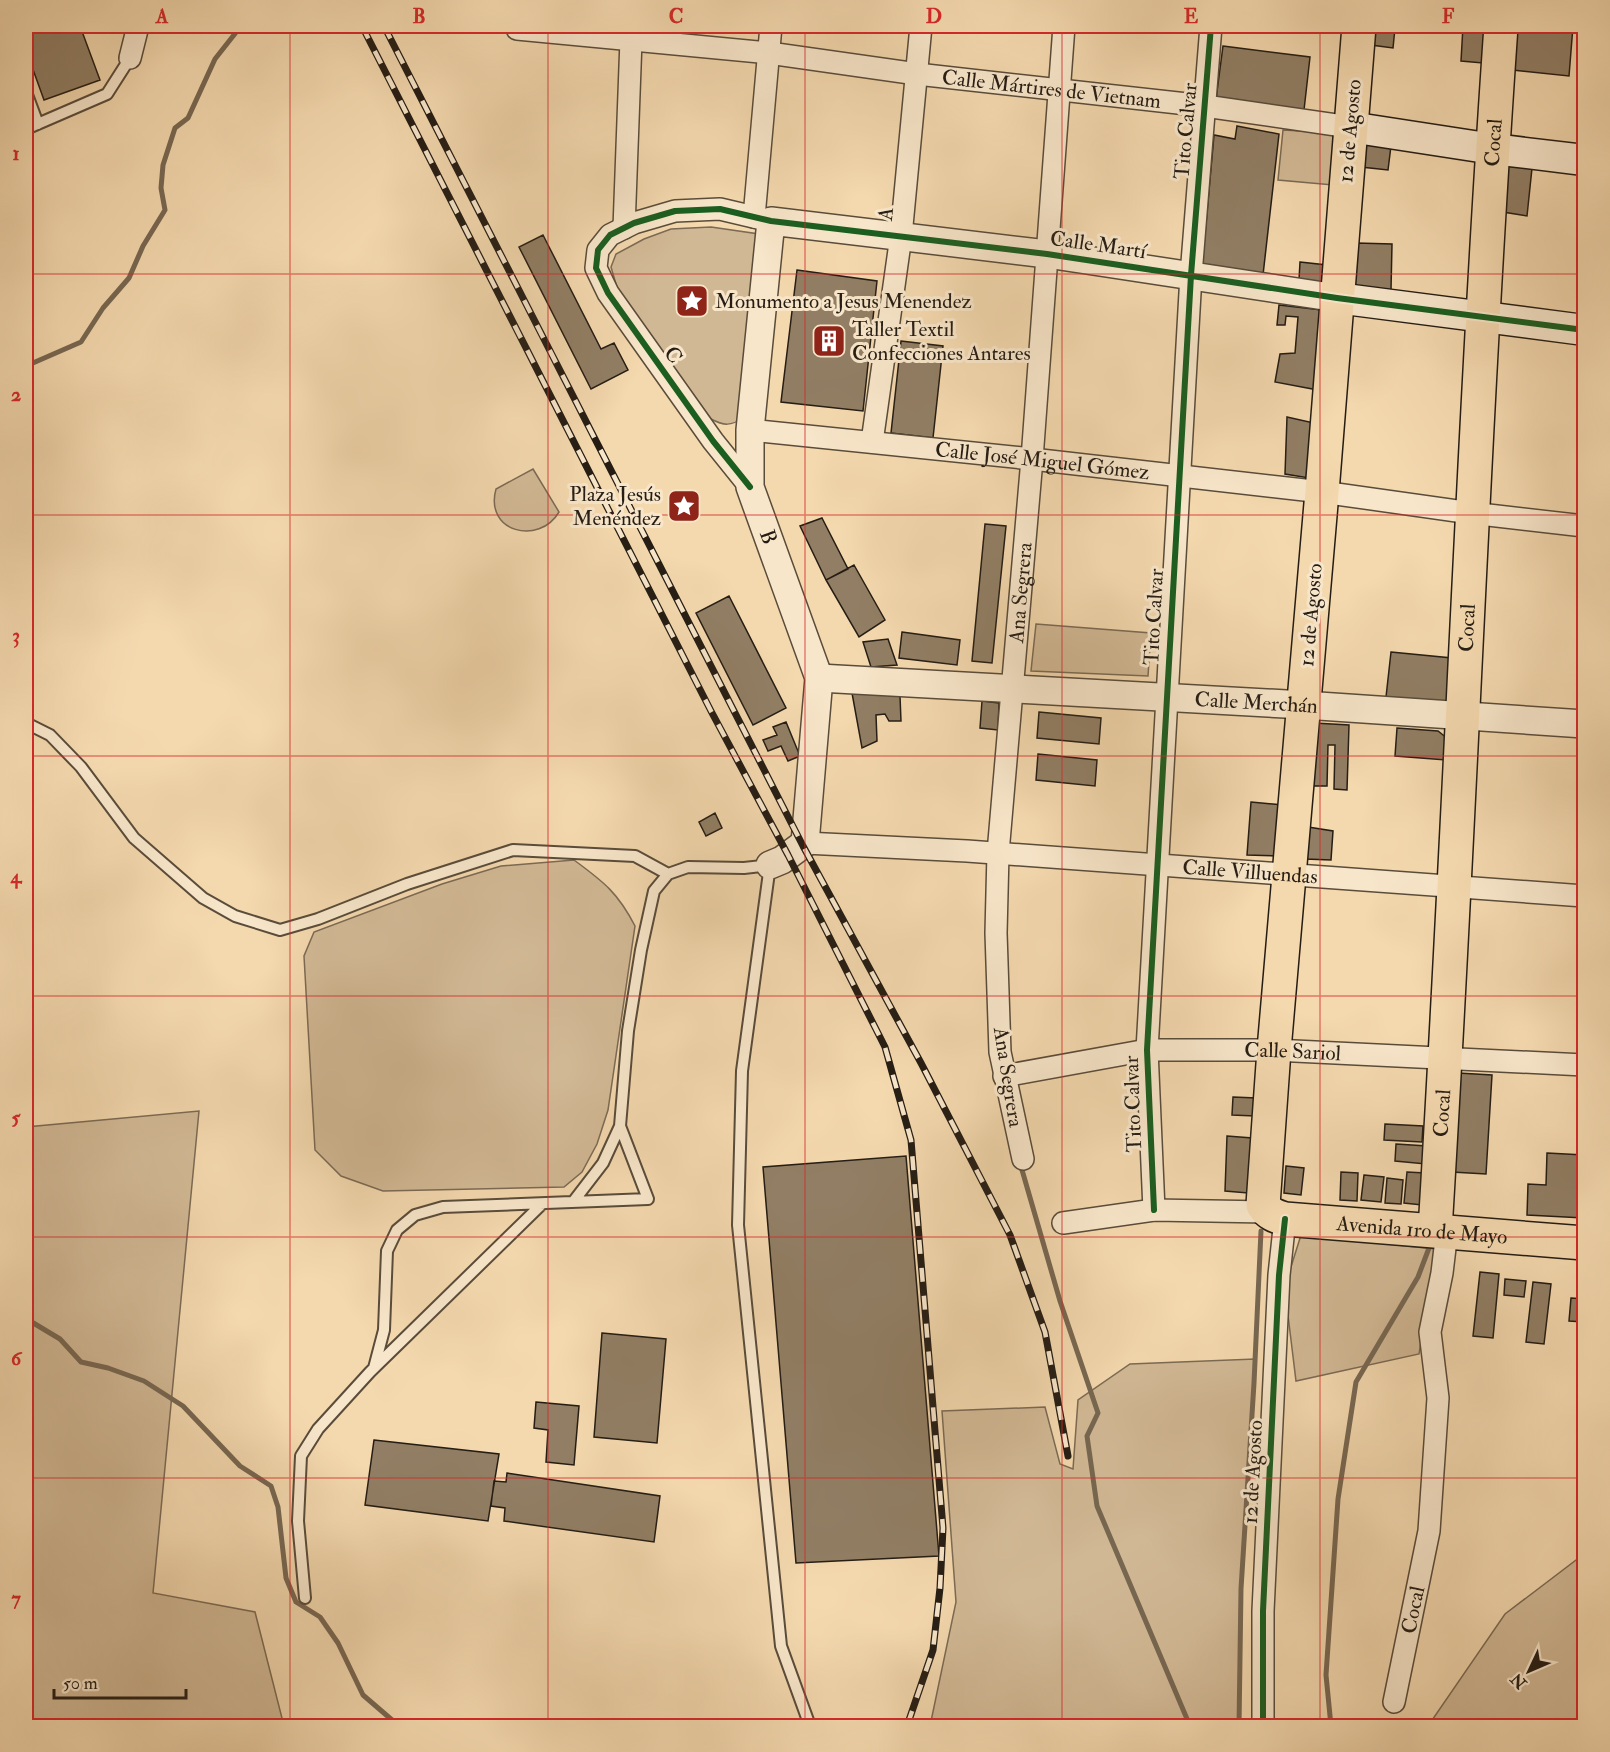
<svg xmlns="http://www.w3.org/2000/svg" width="1610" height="1752" viewBox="0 0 1610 1752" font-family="'IM FELL Double Pica',serif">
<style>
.green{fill:#d1b894;stroke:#7b6a54;stroke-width:1.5}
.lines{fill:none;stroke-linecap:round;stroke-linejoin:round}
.stream{stroke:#776751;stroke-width:5}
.building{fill:#917e64;stroke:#251d14;stroke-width:1.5}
.service-casing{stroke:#594c3a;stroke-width:14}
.minor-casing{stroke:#594c3a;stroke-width:24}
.tertiary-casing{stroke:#594c3a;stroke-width:30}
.secondary-casing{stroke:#251d14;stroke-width:33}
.primary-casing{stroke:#251d14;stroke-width:36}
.service{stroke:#f8e6ca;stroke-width:10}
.minor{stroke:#f8e6ca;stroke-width:21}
.tertiary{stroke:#f8e6ca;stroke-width:27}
.secondary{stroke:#f8e6ca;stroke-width:30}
.primary{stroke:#f4d8ae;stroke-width:33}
.rail-casing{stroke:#251d14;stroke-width:7}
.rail{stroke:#f8e6ca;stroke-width:4.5;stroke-dasharray:14;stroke-linecap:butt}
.cycleway-casing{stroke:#f8e6ca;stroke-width:10}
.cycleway{stroke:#1b5e20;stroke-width:6}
.grid{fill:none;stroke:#d62828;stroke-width:1.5;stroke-opacity:0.55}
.labels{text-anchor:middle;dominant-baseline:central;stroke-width:6;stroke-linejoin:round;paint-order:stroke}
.street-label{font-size:21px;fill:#251d14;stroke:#f8e6ca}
.poi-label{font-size:21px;fill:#251d14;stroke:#f8e6ca;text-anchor:start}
.neatline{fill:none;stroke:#d62828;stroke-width:2}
.grid-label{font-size:20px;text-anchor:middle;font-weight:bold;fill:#d62828}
</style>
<rect width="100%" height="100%" fill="#f4d8ae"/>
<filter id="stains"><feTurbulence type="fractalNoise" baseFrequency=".00333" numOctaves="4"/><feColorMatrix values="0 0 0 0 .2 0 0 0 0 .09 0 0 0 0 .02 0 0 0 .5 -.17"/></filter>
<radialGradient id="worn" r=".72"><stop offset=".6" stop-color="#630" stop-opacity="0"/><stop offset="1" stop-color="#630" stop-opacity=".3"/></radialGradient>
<!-- green -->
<path class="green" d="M 1283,130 L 1336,133 L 1333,185 L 1278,180 Z
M 711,227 L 759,234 L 743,418 C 731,426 724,426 711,419 L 618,291 L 611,267 L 616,254 L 644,239 L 671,229 Z
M 533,469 L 559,512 C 539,546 484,532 496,489 Z
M 1036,624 L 1151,633 L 1148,676 L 1031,671 Z
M 574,860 C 604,882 618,893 635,926 L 608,1110 L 597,1144 L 582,1172 L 564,1187 L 383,1191 L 341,1176 L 315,1150 L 304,956 L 314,932 L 442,884 L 501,866 Z
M 199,1111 L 153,1593 L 255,1612 L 284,1726 L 26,1726 L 26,1127 Z
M 1301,1235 L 1435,1249 L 1419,1354 L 1296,1381 L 1287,1307 L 1290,1270 Z
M 1255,1359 L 1241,1589 L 1239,1726 L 930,1726 L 956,1602 L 942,1411 L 1045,1407 L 1060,1464 L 1073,1469 L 1078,1400 L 1130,1364 Z
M 1584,1554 L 1584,1726 L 1428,1726 L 1505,1614 Z"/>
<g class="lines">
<!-- stream -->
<path class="stream" d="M 26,366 L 81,342 L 103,308 L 129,278 L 143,246 L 165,210 L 161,188 L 163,165 L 175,128 L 188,118 L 215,59 L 241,26
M 1020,1163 L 1060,1301 L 1098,1413 L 1087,1436 L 1097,1506 L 1190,1726
M 26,1315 L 30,1321 L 60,1339 L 81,1362 L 108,1368 L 144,1381 L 183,1406 L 240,1466 L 271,1486 L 278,1507 L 286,1578 L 296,1602 L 320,1617 L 338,1643 L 363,1695 L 399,1726
M 1239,1726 L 1241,1589 L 1254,1383 L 1261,1231
M 1331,1726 L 1326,1675 L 1338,1499 L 1356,1382 L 1418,1277 L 1429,1248"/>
</g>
<!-- building -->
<path class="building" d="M 26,26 L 80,26 L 100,80 L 44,100 L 26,50 Z
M 1373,26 L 1426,26 L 1425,33 L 1395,28 L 1393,48 L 1371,45 Z
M 1463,26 L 1485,26 L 1483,63 L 1461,61 Z
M 1517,26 L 1573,26 L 1569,76 L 1513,70 Z
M 1223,46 L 1310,57 L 1304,110 L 1216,99 Z
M 1237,126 L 1279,134 L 1263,275 L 1202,268 L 1214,135 L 1235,139 Z
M 1364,143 L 1391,146 L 1388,170 L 1361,167 Z
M 1507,163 L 1532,168 L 1527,216 L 1503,212 Z
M 543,235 L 601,349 L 614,343 L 628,370 L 591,389 L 519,247 Z
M 1356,243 L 1392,244 L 1391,290 L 1353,287 Z
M 1300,262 L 1327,265 L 1326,284 L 1299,280 Z
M 797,270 L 877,281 L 863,411 L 781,402 Z
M 1279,305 L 1322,310 L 1318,390 L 1275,382 L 1280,354 L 1295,353 L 1298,317 L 1286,316 L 1285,325 L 1277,325 Z
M 901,341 L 943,346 L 933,438 L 891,433 Z
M 1287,417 L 1314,423 L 1309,478 L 1285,474 Z
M 822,518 L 848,569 L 826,580 L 800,526 Z
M 985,524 L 1006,526 L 992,663 L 972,661 Z
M 854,565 L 885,620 L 859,637 L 826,580 Z
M 729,596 L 786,708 L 753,725 L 696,613 Z
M 902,632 L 960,640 L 957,665 L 899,658 Z
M 888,639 L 897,665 L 871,667 L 863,642 Z
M 1391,652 L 1452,658 L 1448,704 L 1386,697 Z
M 852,693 L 900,696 L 901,721 L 889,721 L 885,714 L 876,715 L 877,741 L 862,748 Z
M 982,701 L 999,703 L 998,730 L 980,728 Z
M 1039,712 L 1101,718 L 1099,744 L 1037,738 Z
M 786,722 L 800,756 L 788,761 L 781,746 L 768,751 L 763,740 L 777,735 L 773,727 Z
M 1314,723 L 1349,725 L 1347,790 L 1334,789 L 1335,745 L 1328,745 L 1327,786 L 1311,786 Z
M 1397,728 L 1438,731 L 1448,739 L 1446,760 L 1395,756 Z
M 1038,754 L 1097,760 L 1095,786 L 1036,780 Z
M 1251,802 L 1283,805 L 1276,856 L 1247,855 Z
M 715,813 L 722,828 L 706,836 L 699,822 Z
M 1308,827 L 1333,831 L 1331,860 L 1305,859 Z
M 1458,1073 L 1492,1075 L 1486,1174 L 1452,1172 Z
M 1233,1097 L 1256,1098 L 1255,1116 L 1232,1115 Z
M 1385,1124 L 1423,1126 L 1422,1142 L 1384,1140 Z
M 1227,1136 L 1252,1138 L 1248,1193 L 1225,1191 Z
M 1396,1144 L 1427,1146 L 1426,1164 L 1395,1161 Z
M 1547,1153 L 1584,1155 L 1584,1218 L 1527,1215 L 1528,1184 L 1546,1185 Z
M 906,1156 L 939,1556 L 796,1563 L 763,1167 Z
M 1286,1166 L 1304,1168 L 1301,1195 L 1284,1193 Z
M 1341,1172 L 1358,1173 L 1357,1201 L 1340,1200 Z
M 1407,1172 L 1425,1173 L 1422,1205 L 1404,1203 Z
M 1364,1175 L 1384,1177 L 1381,1202 L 1361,1200 Z
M 1387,1178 L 1403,1180 L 1401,1204 L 1385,1203 Z
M 1480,1272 L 1499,1274 L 1493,1338 L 1473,1336 Z
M 1505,1279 L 1526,1281 L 1524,1297 L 1504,1295 Z
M 1533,1282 L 1551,1284 L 1544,1344 L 1526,1342 Z
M 1571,1298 L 1584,1299 L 1584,1322 L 1569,1321 Z
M 602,1333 L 666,1339 L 657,1443 L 594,1437 Z
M 536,1402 L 579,1406 L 574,1465 L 546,1462 L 548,1430 L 534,1428 Z
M 374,1440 L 499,1454 L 488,1521 L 365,1505 Z
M 507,1473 L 660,1496 L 654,1542 L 504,1521 L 505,1508 L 491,1506 L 494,1481 L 506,1482 Z"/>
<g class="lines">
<!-- service casing -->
<g class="service-casing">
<path id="service" d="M 26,92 L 38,124
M 26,129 L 107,94 L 130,58
M 26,723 L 50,735 L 81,767 L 134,838 L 203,898 L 235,916 L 280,930 L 318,919 L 407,884 L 513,850 L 635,856 L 668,874
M 573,1202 L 603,1163 L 620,1126 L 628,1031 L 641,950 L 654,891 L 668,874 L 688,867 L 744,868 L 770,865 L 742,1071 L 738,1225 L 781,1646 L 810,1726
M 374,1368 L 384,1330 L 387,1251 L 397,1230 L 415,1215 L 443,1207 L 648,1199 L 620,1126
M 305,1598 L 298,1521 L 301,1456 L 318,1429 L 370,1372 L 542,1204"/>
</g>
<!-- minor casing -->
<g class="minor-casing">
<g id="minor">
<path id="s1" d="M 517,29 L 769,53 L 917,74 L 1205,106 L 1350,127"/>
<path d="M 130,58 L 138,26"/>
<path d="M 754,217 L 771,26"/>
<path d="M 624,228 L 631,40"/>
<path id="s2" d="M 750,430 L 1032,459 L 1322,492 L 1471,513 L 1584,526"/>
<path d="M 872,442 L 901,236 L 921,26"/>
<path d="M 750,487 L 713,441 L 608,293 L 596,268 L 598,250 L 610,235 L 634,223 L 675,211 L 720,209 L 771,221"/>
<path id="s3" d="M 805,843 L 967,851 L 1584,896"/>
<path id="s4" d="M 1004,1076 L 1147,1050 L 1274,1050 L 1584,1065"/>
<path id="s5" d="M 1023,1159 L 1000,1052 L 996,933 L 998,853 L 1032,459 L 1064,26"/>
<path d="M 1154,1210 L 1147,1050 L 1191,275 L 1211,26"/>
<path d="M 1063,1223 L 1154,1210 L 1267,1212"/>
<path id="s6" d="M 1394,1702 L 1429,1531 L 1438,1398 L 1430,1332 L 1442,1273 L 1447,1231"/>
<path d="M 1263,1726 L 1263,1611 L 1279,1275 L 1285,1219"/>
</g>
</g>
<!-- tertiary casing -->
<g class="tertiary-casing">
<g id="tertiary">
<path id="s7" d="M 819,678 L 1304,705 L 1584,724"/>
<path d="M 770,865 L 782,860 L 805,843 L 819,678 L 750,487 L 750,430 L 771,221 L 1047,254 L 1337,298"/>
</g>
</g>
<!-- secondary casing -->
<g class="secondary-casing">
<path id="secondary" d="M 1350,127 L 1493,149 L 1584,160
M 1337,298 L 1584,330"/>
</g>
<!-- primary casing -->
<g class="primary-casing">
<g id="primary">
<path id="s8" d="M 1359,26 L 1322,492 L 1274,1050 L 1263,1205 C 1269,1214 1275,1216 1285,1219 L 1584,1243"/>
<path id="s9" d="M 1435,1230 C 1460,829 1473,427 1501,26"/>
</g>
</g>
<!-- service -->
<use href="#service" class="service"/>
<!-- minor -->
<use href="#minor" class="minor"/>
<!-- tertiary -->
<use href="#tertiary" class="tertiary"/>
<!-- secondary -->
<use href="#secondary" class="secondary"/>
<!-- primary -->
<use href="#primary" class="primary"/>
<!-- rail casing -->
<g class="rail-casing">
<path id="rail" d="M 362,26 L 711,711 L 788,855 L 885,1047 L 911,1140 L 943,1528 L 940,1588 L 933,1650 L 907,1726
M 384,26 L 803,846 L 921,1063 L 1010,1235 L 1045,1332 L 1068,1456"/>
</g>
<!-- rail -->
<use href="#rail" class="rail"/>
<!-- cycleway casing -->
<g class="cycleway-casing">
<path id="cycleway" d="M 750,487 L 713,441 L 608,293 L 596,268 L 598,250 L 610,235 L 634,223 L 675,211 L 720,209 L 771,221 L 1047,254 L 1337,298 L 1584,330
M 1154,1210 L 1147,1050 L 1191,275 L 1211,26
M 1263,1726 L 1263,1611 L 1279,1275 L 1285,1219"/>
</g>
<!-- cycleway -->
<use href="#cycleway" class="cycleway"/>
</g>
<!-- grid -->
<path class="grid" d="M 290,26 L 290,1726M 548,26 L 548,1726M 805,26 L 805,1726M 1062,26 L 1062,1726M 1320,26 L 1320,1726M 26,274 L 1584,274M 26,515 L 1584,515M 26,756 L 1584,756M 26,996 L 1584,996M 26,1237 L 1584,1237M 26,1478 L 1584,1478"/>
<!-- icons -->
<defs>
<g id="sight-square" transform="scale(1.725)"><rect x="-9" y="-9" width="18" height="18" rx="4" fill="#8f2418" stroke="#f8e6ca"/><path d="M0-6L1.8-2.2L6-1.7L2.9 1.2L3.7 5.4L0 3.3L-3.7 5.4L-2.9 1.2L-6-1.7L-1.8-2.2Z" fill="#fff"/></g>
<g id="building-square" transform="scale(1.725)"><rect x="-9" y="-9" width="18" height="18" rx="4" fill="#8f2418" stroke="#f8e6ca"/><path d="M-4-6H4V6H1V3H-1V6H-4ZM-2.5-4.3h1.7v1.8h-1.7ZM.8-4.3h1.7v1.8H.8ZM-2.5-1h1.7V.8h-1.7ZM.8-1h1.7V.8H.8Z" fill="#fff"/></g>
</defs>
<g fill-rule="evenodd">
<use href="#sight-square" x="692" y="301"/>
<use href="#building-square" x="829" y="341"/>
<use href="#sight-square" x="684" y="506"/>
</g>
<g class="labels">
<!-- street labels -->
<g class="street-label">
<text stroke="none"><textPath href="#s1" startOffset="538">Calle Mártires de Vietnam</textPath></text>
<text transform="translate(1186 131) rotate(-85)">Tito Calvar</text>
<text transform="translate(1350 131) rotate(-85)">12 de Agosto</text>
<text stroke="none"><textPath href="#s9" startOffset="1089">Cocal</textPath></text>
<text transform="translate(886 214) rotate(-84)">A</text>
<text transform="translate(1098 245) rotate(8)">Calle Martí</text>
<text transform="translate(673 355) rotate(55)">C</text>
<text stroke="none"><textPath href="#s2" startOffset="294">Calle José Miguel Gómez</textPath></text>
<text transform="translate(768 537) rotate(70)">B</text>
<text stroke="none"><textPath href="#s5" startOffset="570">Ana Segrera</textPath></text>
<text transform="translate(1311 615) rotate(-85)">12 de Agosto</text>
<text transform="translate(1154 617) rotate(-87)">Tito Calvar</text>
<text stroke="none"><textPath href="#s9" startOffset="603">Cocal</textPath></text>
<text stroke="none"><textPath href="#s7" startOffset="438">Calle Merchán</textPath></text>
<text stroke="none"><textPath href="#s3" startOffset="446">Calle Villuendas</textPath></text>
<text stroke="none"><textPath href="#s4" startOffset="291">Calle Sariol</textPath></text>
<text transform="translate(1008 1077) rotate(81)">Ana Segrera</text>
<text transform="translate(1133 1104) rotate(-92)">Tito Calvar</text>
<text stroke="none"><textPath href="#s9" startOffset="117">Cocal</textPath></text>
<text stroke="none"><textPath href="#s8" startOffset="1347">Avenida 1ro de Mayo</textPath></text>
<text transform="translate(1253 1472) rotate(-87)">12 de Agosto</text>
<text stroke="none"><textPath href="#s6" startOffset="94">Cocal</textPath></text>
</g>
<!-- poi labels -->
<g class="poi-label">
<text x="715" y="301">Monumento a Jesus Menendez</text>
<text x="852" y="329">Taller Textil<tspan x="852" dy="24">Confecciones Antares</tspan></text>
<text x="661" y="494" text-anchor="end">Plaza Jesús<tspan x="661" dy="24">Menéndez</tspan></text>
</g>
</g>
<!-- margin -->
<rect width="1610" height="1752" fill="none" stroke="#f4d8ae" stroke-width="66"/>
<!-- north arrow -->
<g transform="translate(1529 1671) rotate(226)" stroke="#f8e6ca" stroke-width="4.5" paint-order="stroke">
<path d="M0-4.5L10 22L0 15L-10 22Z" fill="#251d14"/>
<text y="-9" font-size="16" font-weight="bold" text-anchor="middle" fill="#251d14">N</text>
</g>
<!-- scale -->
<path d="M54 1689v9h132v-9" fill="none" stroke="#251d14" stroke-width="3"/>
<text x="63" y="1689" font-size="18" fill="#251d14" stroke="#f8e6ca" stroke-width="4.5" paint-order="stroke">50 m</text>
<rect x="33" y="33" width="1544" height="1686" class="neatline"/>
<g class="grid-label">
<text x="162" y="23">A</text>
<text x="419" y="23">B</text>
<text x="676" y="23">C</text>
<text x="934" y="23">D</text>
<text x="1191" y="23">E</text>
<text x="1448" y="23">F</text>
<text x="16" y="160">1</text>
<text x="16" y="401">2</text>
<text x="16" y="642">3</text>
<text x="16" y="883">4</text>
<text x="16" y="1124">5</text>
<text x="16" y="1365">6</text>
<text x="16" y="1605">7</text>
</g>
<rect width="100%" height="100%" filter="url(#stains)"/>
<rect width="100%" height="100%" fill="url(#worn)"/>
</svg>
